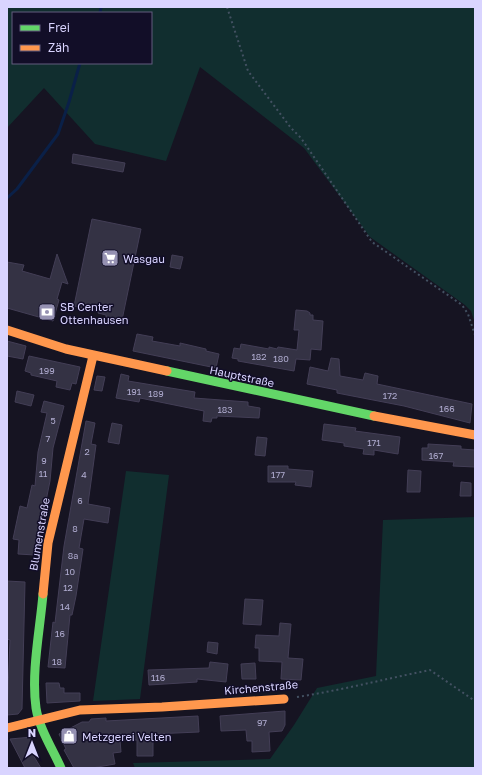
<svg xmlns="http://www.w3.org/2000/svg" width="482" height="775" viewBox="0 0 482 775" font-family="'Golos Text',sans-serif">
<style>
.green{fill:#112e2f;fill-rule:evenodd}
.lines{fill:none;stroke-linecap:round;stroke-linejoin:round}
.stream{stroke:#0a2048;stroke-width:3}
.building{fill:#343244;stroke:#433e56}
.path{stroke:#435162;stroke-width:2;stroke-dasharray:2 3;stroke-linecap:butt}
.fast{stroke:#63d668;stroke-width:9}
.slow{stroke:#ff974d;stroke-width:9}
.labels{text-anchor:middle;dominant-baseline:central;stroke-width:3;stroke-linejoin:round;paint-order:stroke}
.number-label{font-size:9px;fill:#b0acd0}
.poi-label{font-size:11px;fill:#d9d4ff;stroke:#120e28;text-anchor:start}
.street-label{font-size:11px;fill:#d9d4ff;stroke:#120e28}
</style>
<rect width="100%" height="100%" fill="#161422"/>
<!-- green -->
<path class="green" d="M 7,7 L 475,7 L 475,323 L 471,311 L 465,305 L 370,237 L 304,148 L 200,67 L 166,161 L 95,144 L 44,88 L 7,128 ZM 13,13 L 151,13 L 151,63 L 13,63 Z
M 126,471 L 169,475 L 140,699 L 93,701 Z
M 475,517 L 475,768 L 135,768 L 133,763 L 270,759 L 294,725 L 317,688 L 376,676 L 383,520 Z"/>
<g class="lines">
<!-- stream -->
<path class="stream" d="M 100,13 L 101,7
M 7,198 L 17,189 L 58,134 L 69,102 L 80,63"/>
</g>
<!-- building -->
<path class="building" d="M 73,154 L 125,163 L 123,172 L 72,163 Z
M 92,219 L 141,229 L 122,320 L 106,317 L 106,315 L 98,313 L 98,311 L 74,306 Z
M 57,254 L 68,284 L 62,282 L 57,299 L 59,300 L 53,321 L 7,308 L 7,262 L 24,265 L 22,271 L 50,279 Z
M 172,255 L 183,257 L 180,269 L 170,267 Z
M 296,310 L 307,311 L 310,313 L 310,315 L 313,315 L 313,320 L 323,321 L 321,350 L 311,349 L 310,360 L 296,359 L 294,371 L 238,361 L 238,359 L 232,358 L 234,348 L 240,349 L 241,344 L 269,349 L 269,347 L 277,349 L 278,347 L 297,350 L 299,330 L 294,330 Z
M 137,334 L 153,337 L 152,341 L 180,346 L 180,343 L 206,349 L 206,351 L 219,354 L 216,368 L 133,351 Z
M 7,341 L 26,346 L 23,359 L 7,356 Z
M 29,356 L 80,367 L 76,384 L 72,383 L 70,390 L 56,387 L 57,381 L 31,375 L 31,373 L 25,371 Z
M 331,358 L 339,359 L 340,376 L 363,380 L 365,373 L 378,376 L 377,384 L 472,404 L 470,423 L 404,406 L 337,393 L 337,390 L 307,384 L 310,367 L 328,371 Z
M 121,374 L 129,376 L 128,381 L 195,392 L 194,398 L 248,402 L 248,406 L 260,408 L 259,418 L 217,416 L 217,418 L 212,418 L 211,422 L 203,421 L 204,411 L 140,398 L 139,402 L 116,398 Z
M 97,376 L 105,377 L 102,391 L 94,390 Z
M 17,391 L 34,395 L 31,406 L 15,402 Z
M 44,401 L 64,406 L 53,448 L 50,481 L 35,555 L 18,554 L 19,540 L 13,539 L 20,506 L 27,508 L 32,485 L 35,486 L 38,452 L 47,413 L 41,412 Z
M 86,421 L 95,423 L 91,444 L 96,445 L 88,504 L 110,508 L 108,523 L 84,519 L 79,548 L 83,549 L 76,596 L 72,615 L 70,615 L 65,668 L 48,667 L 53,622 L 55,623 L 64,546 Z
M 112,423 L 122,425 L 119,444 L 108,442 Z
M 324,424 L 356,428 L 355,431 L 400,437 L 398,454 L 374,450 L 374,455 L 363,454 L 364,449 L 344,446 L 344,443 L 322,440 Z
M 257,437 L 267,438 L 265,456 L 255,455 Z
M 428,444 L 461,446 L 461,449 L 475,450 L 475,467 L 453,466 L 454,462 L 422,460 L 422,448 L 428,448 Z
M 268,466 L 288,466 L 288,469 L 313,471 L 311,487 L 295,485 L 296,482 L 268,482 Z
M 408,470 L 421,471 L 420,492 L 407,492 Z
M 461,482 L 471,483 L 471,496 L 460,496 Z
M 7,581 L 25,582 L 22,709 L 18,714 L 7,715 L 10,640 L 7,639 Z
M 245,599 L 263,600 L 261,625 L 243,624 Z
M 280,623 L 291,624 L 288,658 L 303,659 L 301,680 L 281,679 L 282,662 L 259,661 L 259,648 L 255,648 L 256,635 L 279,636 Z
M 208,642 L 218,643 L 217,654 L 207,652 Z
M 210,662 L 228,664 L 226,682 L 197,679 L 197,682 L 149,685 L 148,670 L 209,668 Z
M 255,663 L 256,679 L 242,679 L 241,664 Z
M 46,683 L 59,683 L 60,688 L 64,688 L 64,693 L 80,693 L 80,701 L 47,703 Z
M 285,711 L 285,725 L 282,731 L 269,732 L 270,751 L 252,752 L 252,741 L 247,741 L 246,730 L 221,731 L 220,716 Z
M 198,716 L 199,732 L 153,734 L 153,756 L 137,756 L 137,740 L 120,740 L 121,752 L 113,753 L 115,764 L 92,768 L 74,768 L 64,750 L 66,749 L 59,734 L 82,722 L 89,722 L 91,719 L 106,718 L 106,721 Z
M 32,737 L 33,755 L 41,768 L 25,768 L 10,739 Z"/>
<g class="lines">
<!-- path -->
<path class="path" d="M 227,7 L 248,71 L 291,128 L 301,138 L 372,242 L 462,305 L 468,314 L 475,335
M 297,697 C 342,690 385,679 430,670 L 475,701"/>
<!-- fast -->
<path class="fast" d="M 167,371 L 374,416
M 43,594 C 40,630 31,672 36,708 C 39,728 53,750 61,768"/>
<!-- slow -->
<path class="slow" d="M 7,330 L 66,349 L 167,371
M 374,416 L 475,435
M 43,594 L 48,543 L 93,356
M 7,728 L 80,710 L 162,707 L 284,699"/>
</g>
<!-- icons -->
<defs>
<g id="supermarket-square" transform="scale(0.9)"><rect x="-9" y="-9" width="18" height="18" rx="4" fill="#9591b2" stroke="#120e28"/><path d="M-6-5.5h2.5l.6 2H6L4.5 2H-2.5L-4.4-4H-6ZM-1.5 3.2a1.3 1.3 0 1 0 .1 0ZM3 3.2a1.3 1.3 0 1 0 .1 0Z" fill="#fff"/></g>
<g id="bank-square" transform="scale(0.9)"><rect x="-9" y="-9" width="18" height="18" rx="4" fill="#9591b2" stroke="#120e28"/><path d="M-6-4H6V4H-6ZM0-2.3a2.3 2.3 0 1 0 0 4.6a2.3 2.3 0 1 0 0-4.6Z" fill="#fff"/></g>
<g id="shop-square" transform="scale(0.9)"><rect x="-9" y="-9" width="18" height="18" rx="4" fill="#9591b2" stroke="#120e28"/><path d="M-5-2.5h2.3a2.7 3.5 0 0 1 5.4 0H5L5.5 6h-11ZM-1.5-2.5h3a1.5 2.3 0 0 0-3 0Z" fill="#fff"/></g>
</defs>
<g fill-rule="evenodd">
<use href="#supermarket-square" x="110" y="258"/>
<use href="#bank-square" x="47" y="312"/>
<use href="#shop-square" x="69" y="736"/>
</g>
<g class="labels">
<!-- number labels -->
<g class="number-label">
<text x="259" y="356">182</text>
<text x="281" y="358">180</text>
<text x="47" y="370">199</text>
<text x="134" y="391">191</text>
<text x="156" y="393">189</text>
<text x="390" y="395">172</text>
<text x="447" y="408">166</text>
<text x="225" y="409">183</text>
<text x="53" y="420">5</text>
<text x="48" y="438">7</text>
<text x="374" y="442">171</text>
<text x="87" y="451">2</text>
<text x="436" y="455">167</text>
<text x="44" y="460">9</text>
<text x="43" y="473">11</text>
<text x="84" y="474">4</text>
<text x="278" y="474">177</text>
<text x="80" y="500">6</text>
<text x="75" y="528">8</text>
<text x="73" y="555">8a</text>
<text x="70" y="571">10</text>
<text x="68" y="587">12</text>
<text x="65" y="606">14</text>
<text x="60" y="633">16</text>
<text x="57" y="661">18</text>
<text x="158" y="677">116</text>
<text x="262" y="722">97</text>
</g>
<!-- poi labels -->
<g class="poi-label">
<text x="123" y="258">Wasgau</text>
<text x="60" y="306">SB Center<tspan x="60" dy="13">Ottenhausen</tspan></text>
<text x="82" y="736">Metzgerei Velten</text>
</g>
<!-- street labels -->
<g class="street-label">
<text transform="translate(242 376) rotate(12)">Hauptstraße</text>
<text transform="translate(39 534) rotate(-80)">Blumenstraße</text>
<text transform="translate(261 687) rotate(-5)">Kirchenstraße</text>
</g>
</g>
<!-- border -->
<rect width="482" height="775" fill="none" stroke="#d9d4ff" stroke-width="16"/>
<!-- legend -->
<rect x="12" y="12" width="140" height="52" fill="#120e28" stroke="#625d7e"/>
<rect x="20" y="25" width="20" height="6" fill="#63d668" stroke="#625d7e"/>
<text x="48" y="32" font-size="12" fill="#d9d4ff">Frei</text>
<rect x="20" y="45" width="20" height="6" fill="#ff974d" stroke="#625d7e"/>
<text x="48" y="52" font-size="12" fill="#d9d4ff">Zäh</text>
<!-- north arrow -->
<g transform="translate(32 743)" stroke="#120e28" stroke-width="3" paint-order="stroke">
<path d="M0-3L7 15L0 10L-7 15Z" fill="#d9d4ff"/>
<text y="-6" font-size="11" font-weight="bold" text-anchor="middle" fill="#d9d4ff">N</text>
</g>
</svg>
